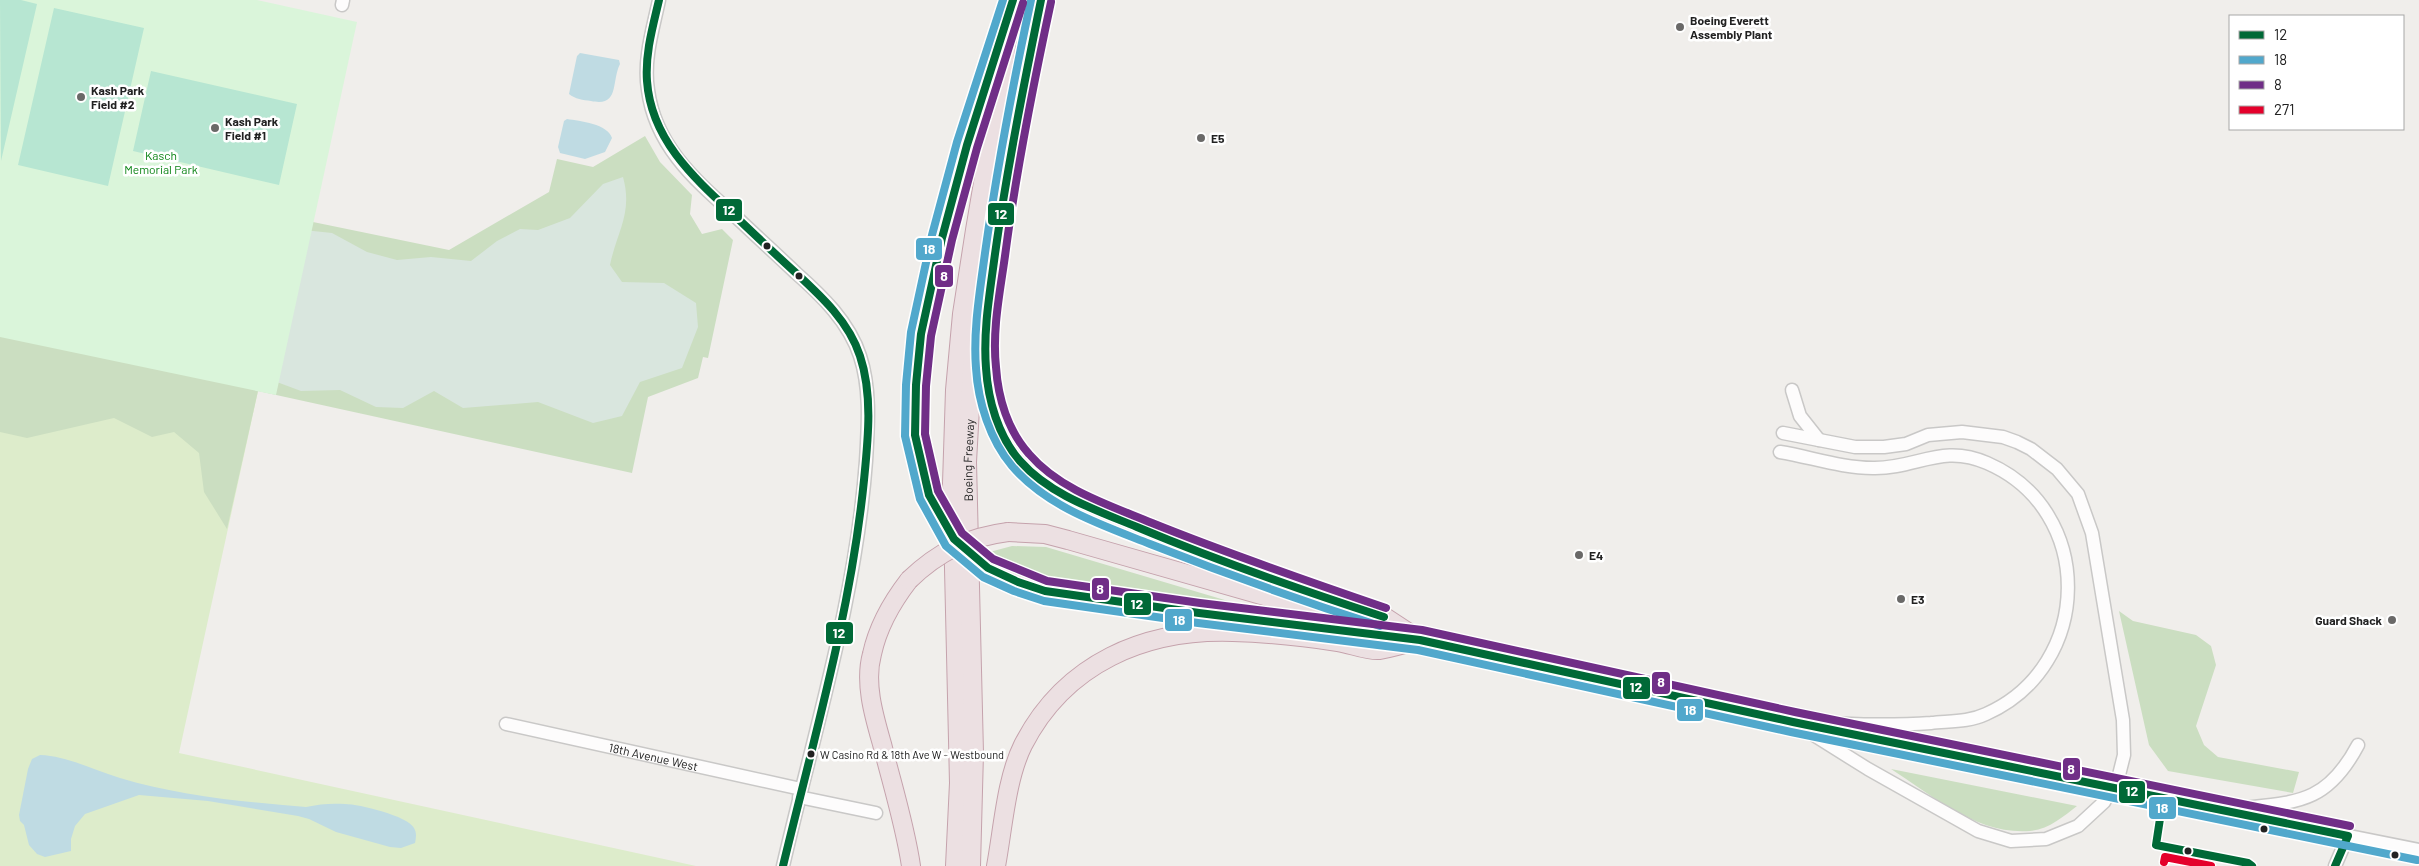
<svg xmlns="http://www.w3.org/2000/svg" width="2419" height="866" viewBox="0 0 2419 866" font-family="Barlow,sans-serif">
<style>
.grass{fill:#ddeccb}
.forest{fill:#cbdec1}
.wetland{fill:#d9e6de}
.park{fill:#daf5da}
.pitch{fill:#b7e6d2}
.water{fill:#bfdbe3}
.lines{fill:none;stroke-linecap:round;stroke-linejoin:round}
.highway-tunnel{stroke:#c7c5c3;stroke-width:18;stroke-dasharray:18 9;stroke-linecap:butt}
.minor-casing{stroke:#c9c8c7;stroke-width:15}
.highway-casing{stroke:#c5a2ac;stroke-width:20}
.minor{stroke:#fdfcfc;stroke-width:12}
.highway{stroke:#ece0e2;stroke-width:18}
.minor-bridge-casing{stroke:#c9c8c7;stroke-width:15;stroke-linecap:butt}
.highway-bridge-casing{stroke:#c5a2ac;stroke-width:20;stroke-linecap:butt}
.minor-bridge{stroke:#fdfcfc;stroke-width:12}
.highway-bridge{stroke:#ece0e2;stroke-width:18}
.bus-1-casing{stroke:#fff;stroke-width:11}
.bus-2-casing{stroke:#fff;stroke-width:11}
.bus-3-casing{stroke:#fff;stroke-width:11}
.bus-4-casing{stroke:#fff;stroke-width:11}
.bus-1{stroke:#006937;stroke-width:8}
.bus-2{stroke:#51a8cc;stroke-width:8}
.bus-3{stroke:#702e87;stroke-width:8}
.bus-4{stroke:#e4002b;stroke-width:8}
.poi-dot{fill:#6a6968;stroke:#fff;stroke-width:2}
.bus-dot{fill:#222;stroke:#fff;stroke-width:2}
.labels{text-anchor:middle;dominant-baseline:central;stroke-width:5;stroke-linejoin:round;paint-order:stroke}
.bus-label{font-size:11px;fill:#222;stroke:#fff;text-anchor:start}
.poi-label{font-size:12px;font-weight:bold;fill:#222;stroke:#fff;text-anchor:start}
.park-label{font-size:12px;fill:#0c8416;stroke:#fff}
.street-label{font-size:12px;fill:#222;stroke:#fff}
.line-badge{stroke:#fff;stroke-width:2}
.badge-label{font-size:14px;text-anchor:middle;font-weight:bold;fill:#fff}
</style>
<rect width="100%" height="100%" fill="#f0eeeb"/>
<!-- grass -->
<path class="grass" d="M 0,391 L 258,391 L 179,753 L 696,866 L 0,866 Z"/>
<!-- forest -->
<path class="forest" d="M 645,136 L 660,162 L 692,195 L 690,214 L 702,234 L 722,229 L 733,240 L 708,358 L 703,357 L 698,378 L 648,397 L 632,473 L 258,391 L 227,529 L 204,492 L 199,453 L 174,432 L 152,437 L 114,418 L 27,438 L 0,432 L 0,174 L 313,222 L 449,250 L 549,192 L 557,159 L 593,167 Z
M 1012,546 L 1046,547 L 1228,601 L 1175,598 L 1044,579 L 1013,569 L 986,553 Z
M 2119,611 L 2133,621 L 2196,635 L 2211,646 L 2216,665 L 2196,726 L 2204,745 L 2218,757 L 2299,772 L 2293,793 L 2168,771 L 2149,745 Z
M 1891,769 L 2077,806 C 2064,816 2048,830 2030,831 C 1977,835 1933,796 1891,769 Z"/>
<!-- wetland -->
<path class="wetland" d="M 623,177 C 633,213 617,231 610,265 L 622,282 L 664,283 L 696,303 L 698,327 L 682,368 L 640,382 L 622,416 L 593,423 L 538,402 L 463,408 L 434,391 L 403,408 L 376,407 L 340,390 L 301,391 L 250,372 L 294,229 L 332,233 L 367,252 L 397,260 L 431,257 L 471,261 L 497,241 L 520,229 L 538,230 L 570,218 L 603,184 Z"/>
<!-- park -->
<path class="park" d="M 0,0 L 257,0 L 357,22 L 276,395 L 0,337 Z"/>
<!-- pitch -->
<path class="pitch" d="M 0,0 L 21,0 L 37,4 L 1,161 Z
M 54,8 L 144,28 L 108,186 L 18,165 Z
M 151,71 L 297,104 L 279,185 L 133,151 Z"/>
<!-- water -->
<path class="water" d="M 580,53 L 619,60 L 620,64 C 611,82 620,107 591,101 C 583,100 575,99 569,94 L 577,56 Z
M 567,119 C 580,121 608,124 612,138 L 605,152 L 585,159 L 560,153 L 558,147 L 564,121 Z
M 40,755 C 67,756 94,770 120,778 C 180,796 244,802 306,807 C 319,804 332,803 345,804 C 359,804 408,816 414,828 C 417,833 416,838 415,843 L 401,848 L 390,847 L 336,832 L 309,819 L 298,816 L 208,801 L 139,795 L 85,814 L 75,826 L 71,839 L 71,851 L 45,857 L 37,854 L 29,845 L 24,825 L 20,821 L 19,815 L 28,769 L 32,759 Z"/>
<g class="lines">
<!-- highway-tunnel -->
<path class="highway-tunnel" d="M 929,495 C 944,525 960,548 988,568"/>
<!-- minor casing -->
<g class="minor-casing">
<g id="minor">
<path d="M 659,0 C 653,29 643,60 648,90 C 655,145 694,179 733,214 C 754,234 775,253 796,273 C 822,296 849,322 860,356 C 871,389 868,427 866,461 C 856,598 814,732 783,866"/>
<path d="M 342,5 L 343,0"/>
<path d="M 1792,390 L 1800,416 L 1819,440"/>
<path d="M 1783,433 L 1855,447 L 1884,447 L 1906,444 L 1928,435 L 1962,432 L 2003,437 L 2017,442 L 2031,449 L 2057,469 L 2078,494 L 2092,533 L 2123,720 L 2124,755 L 2119,775 L 2104,802 L 2078,826 L 2046,839 L 2011,841 L 1978,831 L 1868,769 L 1793,722"/>
<path d="M 1780,452 C 1811,457 1841,468 1873,468 C 1916,469 1942,443 1987,463 C 2096,510 2094,666 1986,714 C 1969,722 1950,721 1931,723 C 1886,726 1841,724 1795,722"/>
<path d="M 1420,640 L 1801,723"/>
<path id="s1" d="M 506,724 L 801,789"/>
<path d="M 1835,730 L 2080,781"/>
<path d="M 2145,795 L 2419,850"/>
<path d="M 799,797 L 876,813"/>
<path d="M 2234,809 C 2296,802 2326,805 2358,745"/>
<path d="M 2335,866 L 2348,836"/>
</g>
</g>
<!-- highway casing -->
<g class="highway-casing">
<g id="highway">
<path d="M 987,332 L 985,355 L 993,406 L 1003,433 L 1019,459 L 1037,477 L 1063,495 L 1083,504 L 1182,546 L 1271,581 L 1385,617 L 1420,640"/>
<path d="M 929,495 L 915,435 L 921,334 L 942,238 L 967,145 L 996,53"/>
<path d="M 1008,532 L 1045,534 L 1068,540 L 1366,625"/>
<path d="M 988,568 L 1018,582 L 1045,591 L 1199,613 L 1407,638"/>
<path d="M 909,580 C 892,602 878,626 872,654 C 864,683 874,716 882,744 C 892,784 905,825 911,866"/>
<path d="M 955,866 L 959,783 L 952,483 L 955,390 L 962,314 L 975,230 L 1014,0"/>
<path id="s2" d="M 971,866 L 974,753 L 967,462 L 973,354 L 985,261 L 1003,192 L 1041,0"/>
<path d="M 996,866 C 1003,829 1006,779 1023,745 C 1065,663 1145,629 1233,632 C 1268,633 1305,637 1338,642 C 1351,644 1367,651 1379,650 C 1393,648 1406,643 1420,640"/>
</g>
</g>
<!-- minor -->
<use href="#minor" class="minor"/>
<!-- highway -->
<use href="#highway" class="highway"/>
<!-- minor-bridge casing -->
<g class="minor-bridge-casing">
<path id="minor-bridge" d="M 2080,781 L 2145,795"/>
</g>
<!-- highway-bridge casing -->
<g class="highway-bridge-casing">
<path id="highway-bridge" d="M 909,580 C 938,552 968,537 1008,532"/>
</g>
<!-- minor-bridge -->
<use href="#minor-bridge" class="minor-bridge"/>
<!-- highway-bridge -->
<use href="#highway-bridge" class="highway-bridge"/>
<!-- bus-1 casing -->
<g class="bus-1-casing">
<path id="bus-1" d="M 659,0 C 653,26 645,53 647,81 C 651,139 693,177 733,214 C 754,234 775,254 796,273 C 822,297 849,322 860,356 C 873,395 868,440 864,480 C 851,611 814,738 783,866
M 1013,0 L 967,145 L 942,238 L 921,334 L 916,385 L 915,435 L 929,495 L 954,539 L 988,568 L 1018,582 L 1045,591 L 1199,613 L 1420,640 L 1793,722 L 2348,836 L 2335,866
M 1041,0 C 1024,84 1007,169 995,254 C 990,292 983,330 986,368 C 988,400 998,436 1020,461 C 1050,495 1096,510 1137,527 C 1218,561 1301,590 1384,617
M 2163,799 L 2156,845 L 2248,863 L 2252,866"/>
</g>
<!-- bus-2 casing -->
<g class="bus-2-casing">
<path id="bus-2" d="M 1003,0 L 957,142 L 932,235 L 911,332 L 906,385 L 905,436 L 920,499 L 946,546 L 983,577 L 1014,591 L 1044,601 L 1198,623 L 1418,650 L 1791,732 L 2417,860
M 1031,0 C 1013,84 997,168 985,253 C 980,291 973,330 976,368 C 978,402 990,440 1012,466 C 1047,507 1102,525 1150,544 C 1226,574 1302,601 1380,626"/>
</g>
<!-- bus-3 casing -->
<g class="bus-3-casing">
<path id="bus-3" d="M 1051,2 C 1033,86 1016,171 1005,256 C 1000,292 992,330 996,367 C 998,398 1008,431 1029,454 C 1060,490 1109,505 1152,523 C 1229,554 1307,581 1386,608
M 1023,3 L 977,148 L 952,240 L 931,336 L 926,386 L 925,434 L 938,491 L 962,533 L 993,559 L 1047,581 L 1200,603 L 1422,630 L 1795,712 L 2350,826"/>
</g>
<!-- bus-4 casing -->
<g class="bus-4-casing">
<path id="bus-4" d="M 2164,862 L 2165,857 L 2211,866"/>
</g>
<!-- bus-1 -->
<use href="#bus-1" class="bus-1"/>
<!-- bus-2 -->
<use href="#bus-2" class="bus-2"/>
<!-- bus-3 -->
<use href="#bus-3" class="bus-3"/>
<!-- bus-4 -->
<use href="#bus-4" class="bus-4"/>
</g>
<!-- markers -->
<g class="poi-dot">
<circle cx="1680" cy="27" r="5"/>
<circle cx="81" cy="97" r="5"/>
<circle cx="215" cy="128" r="5"/>
<circle cx="1201" cy="138" r="5"/>
<circle cx="1579" cy="555" r="5"/>
<circle cx="1901" cy="599" r="5"/>
<circle cx="2392" cy="620" r="5"/>
</g>
<g class="bus-dot">
<circle cx="767" cy="246" r="4.5"/>
<circle cx="799" cy="276" r="4.5"/>
<circle cx="811" cy="754" r="4.5"/>
<circle cx="2264" cy="829" r="4.5"/>
<circle cx="2188" cy="851" r="4.5"/>
<circle cx="2395" cy="855" r="4.5"/>
</g>
<g class="labels">
<!-- bus labels -->
<g class="bus-label">
<text x="820" y="754">W Casino Rd &amp; 18th Ave W - Westbound</text>
</g>
<!-- poi labels -->
<g class="poi-label">
<text x="1690" y="20">Boeing Everett<tspan x="1690" dy="14">Assembly Plant</tspan></text>
<text x="91" y="90">Kash Park<tspan x="91" dy="14">Field #2</tspan></text>
<text x="225" y="121">Kash Park<tspan x="225" dy="14">Field #1</tspan></text>
<text x="1211" y="138">E5</text>
<text x="1589" y="555">E4</text>
<text x="1911" y="599">E3</text>
<text x="2382" y="620" text-anchor="end">Guard Shack</text>
</g>
<!-- park labels -->
<g class="park-label">
<text x="161" y="155">Kasch<tspan x="161" dy="14">Memorial Park</tspan></text>
</g>
<!-- street labels -->
<g class="street-label">
<text stroke="none"><textPath href="#s2" startOffset="406">Boeing Freeway</textPath></text>
<text stroke="none"><textPath href="#s1" startOffset="151">18th Avenue West</textPath></text>
</g>
</g>
<g class="line-badge">
<rect x="715" y="198" width="28" height="24" rx="5" fill="#006937"/>
<rect x="987" y="202" width="28" height="24" rx="5" fill="#006937"/>
<rect x="915" y="237" width="28" height="24" rx="5" fill="#51a8cc"/>
<rect x="934" y="264" width="20" height="24" rx="5" fill="#702e87"/>
<rect x="1091" y="577" width="19" height="24" rx="5" fill="#702e87"/>
<rect x="1123" y="592" width="29" height="24" rx="5" fill="#006937"/>
<rect x="1164" y="608" width="29" height="24" rx="5" fill="#51a8cc"/>
<rect x="825" y="621" width="29" height="24" rx="5" fill="#006937"/>
<rect x="1651" y="671" width="20" height="24" rx="5" fill="#702e87"/>
<rect x="1622" y="676" width="29" height="24" rx="5" fill="#006937"/>
<rect x="1676" y="698" width="28" height="24" rx="5" fill="#51a8cc"/>
<rect x="2062" y="757" width="19" height="24" rx="5" fill="#702e87"/>
<rect x="2118" y="780" width="28" height="24" rx="5" fill="#006937"/>
<rect x="2148" y="796" width="29" height="24" rx="5" fill="#51a8cc"/>
</g>
<g class="badge-label">
<text x="729" y="215">12</text>
<text x="1001" y="219">12</text>
<text x="929" y="254">18</text>
<text x="944" y="281">8</text>
<text x="1100" y="594">8</text>
<text x="1137" y="609">12</text>
<text x="1179" y="625">18</text>
<text x="839" y="638">12</text>
<text x="1661" y="687">8</text>
<text x="1636" y="692">12</text>
<text x="1690" y="715">18</text>
<text x="2071" y="774">8</text>
<text x="2132" y="796">12</text>
<text x="2162" y="813">18</text>
</g>
<!-- legend -->
<rect x="2229" y="15" width="175" height="115" fill="#ffffff" stroke="#a7a7a7"/>
<rect x="2239" y="31" width="25" height="8" fill="#006937" stroke="#a7a7a7"/>
<text x="2274" y="40" font-size="15" fill="#222222">12</text>
<rect x="2239" y="56" width="25" height="8" fill="#51a8cc" stroke="#a7a7a7"/>
<text x="2274" y="65" font-size="15" fill="#222222">18</text>
<rect x="2239" y="81" width="25" height="8" fill="#702e87" stroke="#a7a7a7"/>
<text x="2274" y="90" font-size="15" fill="#222222">8</text>
<rect x="2239" y="106" width="25" height="8" fill="#e4002b" stroke="#a7a7a7"/>
<text x="2274" y="115" font-size="15" fill="#222222">271</text>
</svg>
